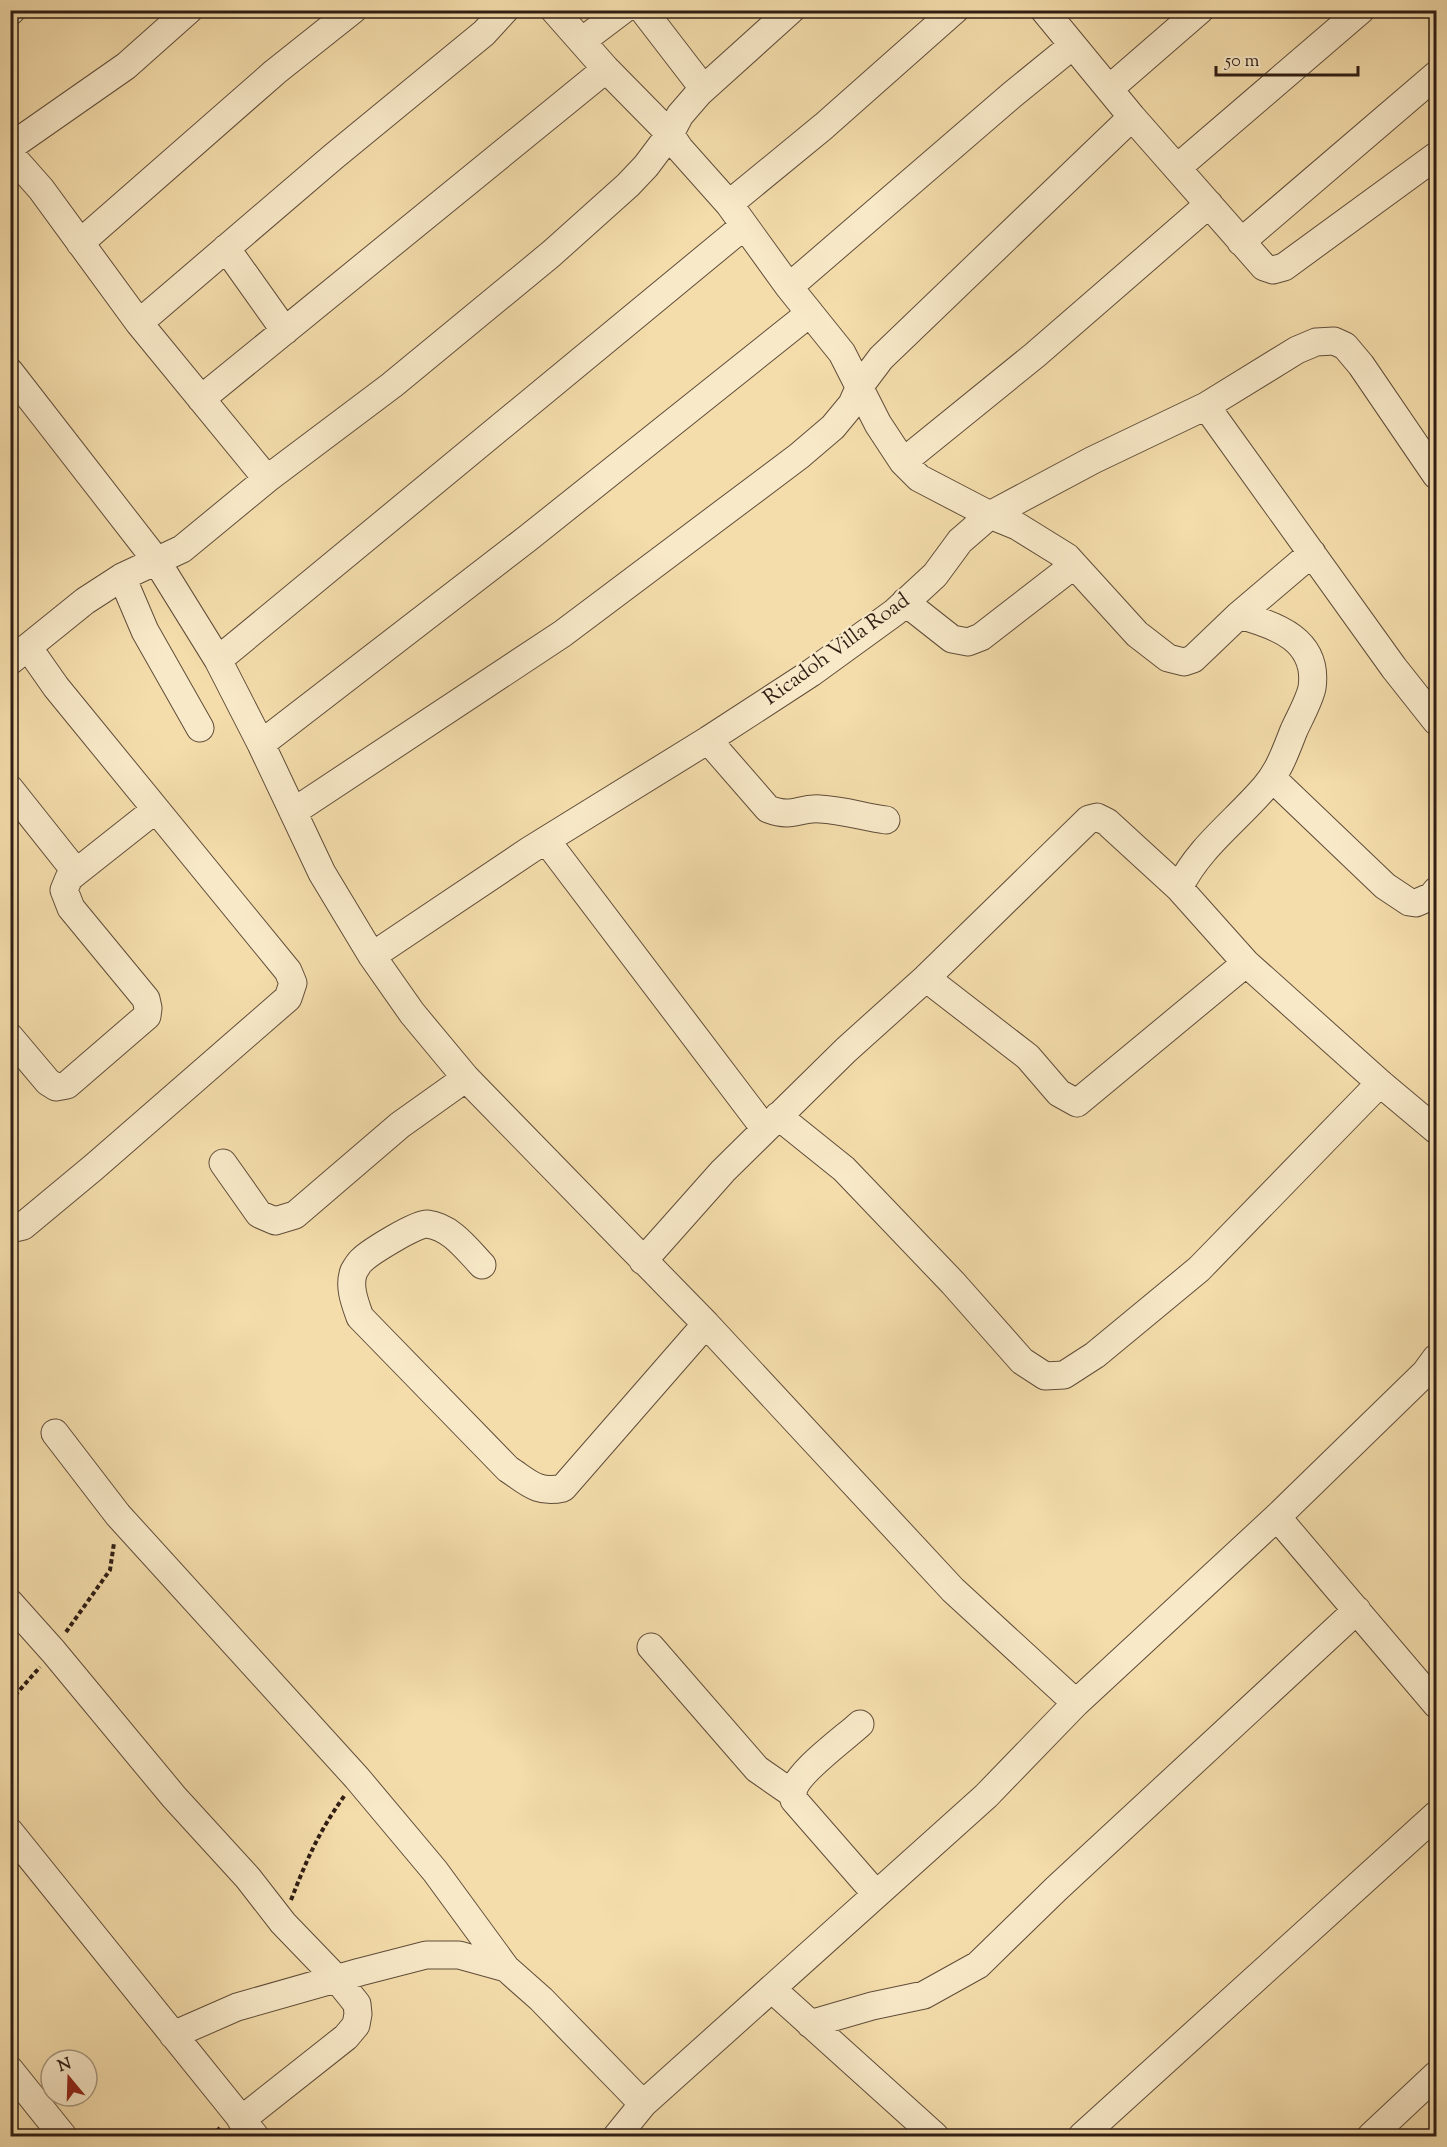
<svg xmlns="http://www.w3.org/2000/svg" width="1447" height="2147" viewBox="0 0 1447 2147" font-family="'Sorts Mill Goudy',serif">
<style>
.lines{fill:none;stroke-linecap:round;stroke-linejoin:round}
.minor-casing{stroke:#604d3a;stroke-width:29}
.path{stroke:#2f1d14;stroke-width:4;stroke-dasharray:4.5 3;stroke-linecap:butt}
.minor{stroke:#f8e9c8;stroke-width:27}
.labels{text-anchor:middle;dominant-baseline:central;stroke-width:4.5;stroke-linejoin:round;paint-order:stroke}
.street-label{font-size:21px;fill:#2f1d14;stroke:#f8e9c8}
</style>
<rect width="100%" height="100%" fill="#f4ddab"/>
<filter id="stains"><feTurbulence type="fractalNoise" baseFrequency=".00333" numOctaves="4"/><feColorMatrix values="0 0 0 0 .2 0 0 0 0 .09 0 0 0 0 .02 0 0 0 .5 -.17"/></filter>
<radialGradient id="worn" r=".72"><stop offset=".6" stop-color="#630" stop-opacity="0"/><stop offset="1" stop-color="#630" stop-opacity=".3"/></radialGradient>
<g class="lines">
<!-- minor casing -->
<g class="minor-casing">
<path id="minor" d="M 554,10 L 606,69 L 670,134 L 680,149 L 729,204 L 789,287 L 842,353 L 878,424 L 903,462 L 919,478 L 990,515 L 1017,526 L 1067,557 L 1137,634 L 1168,658 L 1184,662 L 1193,659 L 1239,615 L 1312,553
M 643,10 L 703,88
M 1044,10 L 1132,117 L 1264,267 L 1273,270 L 1284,267 L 1436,156
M 10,12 L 12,10
M 582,41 L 623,10
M 1109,89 L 1200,10
M 10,147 L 126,66 L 189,10
M 10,154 L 41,189 L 139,323 L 267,479
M 1177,168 L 1361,10
M 729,204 L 824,126 L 955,10
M 1241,242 L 1436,75
M 80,243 L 275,72 L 353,10
M 226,248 L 285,331
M 789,287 L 1013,94 L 1072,46
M 139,323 L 333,157 L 484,33 L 505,10
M 10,372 L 156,560 L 218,660 L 261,744 L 322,873 L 372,956 L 412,1013 L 466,1078 L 706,1324 L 953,1590 L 1076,1703
M 201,399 L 606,69
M 1206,406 L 1394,668 L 1436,721
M 903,462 L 1035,355 L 1209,204
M 122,577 L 145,631 L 200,728
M 905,602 L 952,639 L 968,642 L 981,637 L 1074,565
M 28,647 L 85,601 L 122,577 L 182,549 L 267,479 L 392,385 L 551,254 L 628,185 L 646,166 L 670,134 L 680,115 L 699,93 L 791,10
M 218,660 L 744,226
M 10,661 L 28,647 L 56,687 L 288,971 L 293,983 L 288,998 L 94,1167 L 23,1226 L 10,1229
M 708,740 L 768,809 C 794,819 799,807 820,809 C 842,810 864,817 886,820
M 261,744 L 528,538 L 810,313
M 1272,778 L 1385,886 L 1409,902 L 1416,903 L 1432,896 L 1436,891
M 10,789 L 76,872
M 293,812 L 562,634 L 799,456 L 833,427 L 852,404 L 860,386 L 881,358 L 1132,117
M 546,840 L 765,1129
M 1179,888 C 1199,847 1236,821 1265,787 C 1279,771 1286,750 1294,730 C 1300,717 1309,701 1312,688 C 1319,640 1276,625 1239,615
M 372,956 L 530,850 L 708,740 L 811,673 L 895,612 L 935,575 L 960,541 L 990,515 L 1093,460 L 1206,406 L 1297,350 L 1316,342 L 1334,341 L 1345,346 L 1361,365 L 1436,475
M 926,978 L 1028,1057 L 1059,1093 L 1077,1103 L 1246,963
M 10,1037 L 48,1082 L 56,1087 L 67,1085 L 147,1016 L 148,1008 L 146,999 L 71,908 L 64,890 L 69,878 L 155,810
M 778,1116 L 844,1169 L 953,1283 L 1022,1361 L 1045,1376 L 1064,1375 L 1095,1355 L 1199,1269 L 1380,1083
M 223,1163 L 259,1214 L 275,1221 L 295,1215 L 400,1125 L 466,1078
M 643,1261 L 723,1171 L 846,1050 L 926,978 L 1089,819 L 1097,817 L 1107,822 L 1179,888 L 1246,963 L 1380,1083 L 1436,1130
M 482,1265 C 466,1248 451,1227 427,1224 C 417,1223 370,1252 362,1260 C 359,1262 356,1268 354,1271 C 348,1286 355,1303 360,1317 L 508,1469 C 528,1482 537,1494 563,1488 L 706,1324
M 55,1433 L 118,1515 L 357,1778 L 435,1871 L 506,1968
M 1277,1517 L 1436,1704
M 10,1603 L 53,1651 L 174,1797 L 248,1878 L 283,1923 L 337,1979 L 357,2004 L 358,2014 L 356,2025 L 346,2037 L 241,2120
M 651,1647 L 757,1769 L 793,1794 L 794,1800 L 876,1894
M 793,1794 C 793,1775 845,1738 860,1724
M 10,1832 L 255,2136
M 772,1989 L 935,2136
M 810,2024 L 872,2006 L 924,1995 L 978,1965 L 1056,1889 L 1357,1610
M 173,2035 L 237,2007 L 360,1972 L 426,1955 L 459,1955 L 506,1968 L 541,1999 L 643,2104
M 10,2070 L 63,2136
M 617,2136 L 643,2104 L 986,1796 L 1076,1703 L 1277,1517 L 1425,1373 L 1436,1358
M 1082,2136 L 1436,1815
M 1371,2136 L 1436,2075"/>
</g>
<!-- path -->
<path class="path" d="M 66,1632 L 110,1570 L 114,1543
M 10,1701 L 40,1667
M 291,1900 C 307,1859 319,1831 345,1795
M 211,2136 L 220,2128"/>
<!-- minor -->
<use href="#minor" class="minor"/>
</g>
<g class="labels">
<!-- street labels -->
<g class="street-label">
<text transform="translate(837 650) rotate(-36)">Ricadoh Villa Road</text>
</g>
</g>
<!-- margin -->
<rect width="1447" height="2147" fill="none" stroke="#f4ddab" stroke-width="36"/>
<rect x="12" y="12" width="1423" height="2123" fill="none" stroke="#2f1d14" stroke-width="3"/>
<rect x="18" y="18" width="1411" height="2111" fill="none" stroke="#2f1d14" stroke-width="1.5"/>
<!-- north arrow -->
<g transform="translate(69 2078) rotate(341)"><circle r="28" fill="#f8e9c8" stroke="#a89780" stroke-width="1.5"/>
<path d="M0-4.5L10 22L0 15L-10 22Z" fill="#8f2418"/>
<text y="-9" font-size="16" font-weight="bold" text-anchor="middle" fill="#2f1d14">N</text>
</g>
<!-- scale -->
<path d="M1216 66v9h142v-9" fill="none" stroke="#2f1d14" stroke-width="3"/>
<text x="1225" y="66" font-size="18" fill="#2f1d14" stroke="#f8e9c8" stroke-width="4.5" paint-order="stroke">50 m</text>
<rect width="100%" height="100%" filter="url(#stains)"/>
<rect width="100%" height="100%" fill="url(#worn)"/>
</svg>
